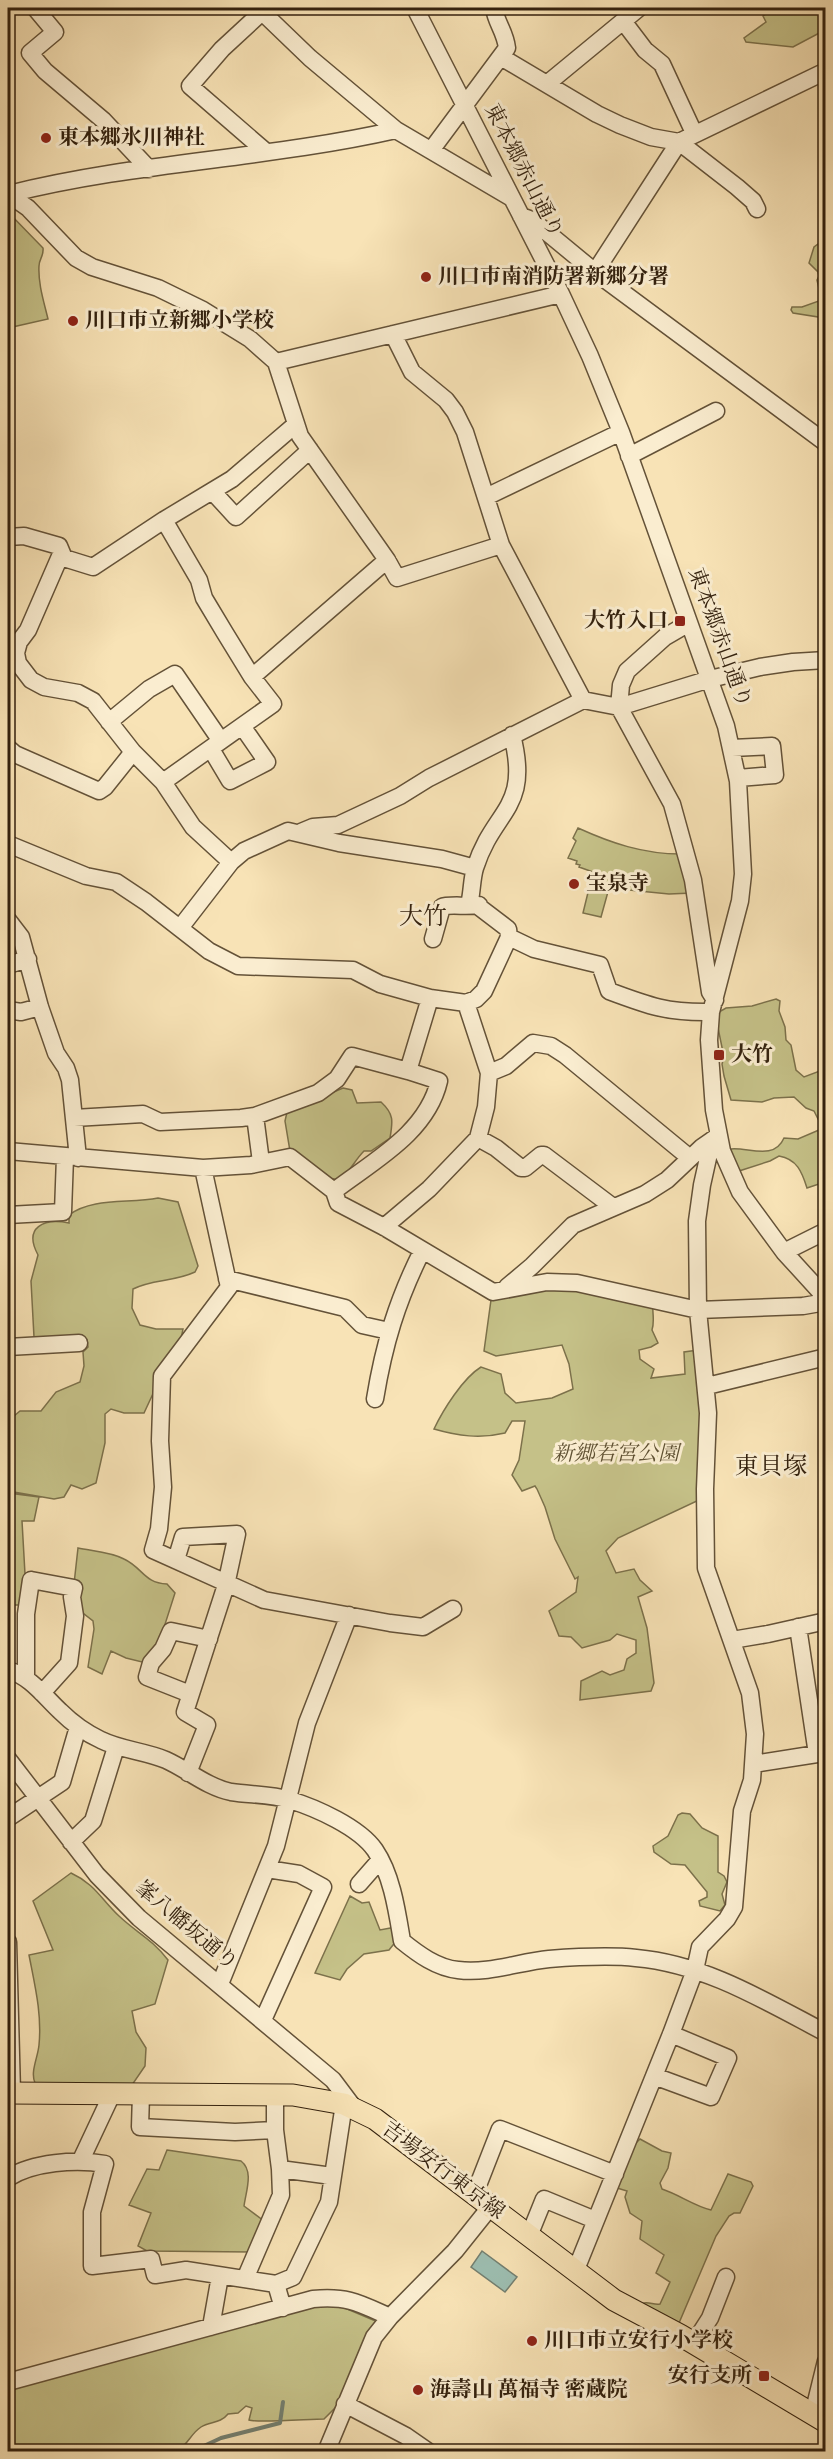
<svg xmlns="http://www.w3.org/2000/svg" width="833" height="2459" viewBox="0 0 833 2459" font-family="Vollkorn,'Noto Serif JP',serif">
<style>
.green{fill:#c5c188;stroke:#7c714b;stroke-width:1.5}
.water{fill:#9dbeb1;stroke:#737f70;stroke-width:1.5}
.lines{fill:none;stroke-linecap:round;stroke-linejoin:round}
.stream{stroke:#737f70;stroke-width:4}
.minor-casing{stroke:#645238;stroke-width:19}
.major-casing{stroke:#33210e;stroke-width:23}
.minor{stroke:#faedd0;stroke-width:16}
.major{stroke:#f8e3b6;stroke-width:21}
.poi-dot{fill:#8f2418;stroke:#faedd0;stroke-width:2}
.labels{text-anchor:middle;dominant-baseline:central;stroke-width:6;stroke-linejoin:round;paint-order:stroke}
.poi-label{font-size:21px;font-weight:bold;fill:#33210e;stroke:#faedd0;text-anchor:start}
.street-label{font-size:21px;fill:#33210e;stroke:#faedd0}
.park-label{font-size:21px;font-style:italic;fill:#5f5133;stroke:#faedd0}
.quarter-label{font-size:24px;fill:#33210e;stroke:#faedd0}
</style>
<rect width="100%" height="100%" fill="#f8e3b6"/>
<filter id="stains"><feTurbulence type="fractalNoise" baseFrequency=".00333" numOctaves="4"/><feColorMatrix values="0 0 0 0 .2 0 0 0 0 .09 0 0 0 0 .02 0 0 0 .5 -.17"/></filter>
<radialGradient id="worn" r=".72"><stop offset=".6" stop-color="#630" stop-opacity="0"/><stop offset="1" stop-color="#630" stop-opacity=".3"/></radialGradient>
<!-- green -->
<path class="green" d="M 775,8 L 825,8 L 825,30 L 793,47 L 746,42 L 744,38 L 766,22 L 763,16 Z
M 8,212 L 43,248 C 44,256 39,259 39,266 C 38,284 44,302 48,319 L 8,328 Z
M 818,244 L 825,253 L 825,318 L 793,313 L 791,310 L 792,307 L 802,307 L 819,301 L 821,297 L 817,280 L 819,276 L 818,272 L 809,263 L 814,247 Z
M 578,828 C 611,843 643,854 681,854 L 692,893 L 669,894 L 609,888 L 601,917 L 583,913 L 593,872 L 579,867 L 580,865 L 576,864 L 577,861 L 568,858 L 576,841 L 573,838 Z
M 776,999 L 780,1001 L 779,1011 L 785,1027 L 786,1040 L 791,1045 L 796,1070 L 804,1077 L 825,1069 L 825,1182 L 807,1188 C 802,1172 797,1159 779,1156 L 770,1161 L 739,1171 L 731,1156 L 731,1149 C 748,1147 774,1161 784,1138 L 798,1139 L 819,1130 L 819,1121 L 814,1111 L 806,1108 L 794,1097 L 774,1098 L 762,1102 L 731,1100 L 724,1076 L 722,1064 L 724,1057 L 718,1028 L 719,1012 L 726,1008 L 752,1006 Z
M 343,1088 L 352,1090 L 357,1103 L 381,1102 C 394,1114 393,1121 390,1138 L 371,1151 L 364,1151 C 354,1161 351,1171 339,1180 L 329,1178 L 290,1151 L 285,1121 L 287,1112 Z
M 158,1198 L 178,1202 L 198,1266 L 195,1272 C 174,1282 152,1279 133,1289 L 132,1308 L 140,1325 L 156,1329 L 183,1329 L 181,1339 L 171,1355 L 144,1413 L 124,1413 L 111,1409 L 105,1414 L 105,1443 L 96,1483 L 82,1489 L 71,1485 L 64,1497 L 54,1499 L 8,1491 L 8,1421 L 20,1411 L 41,1411 L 56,1392 L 80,1382 L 84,1366 L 83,1352 L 88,1347 L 87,1340 L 56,1341 L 34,1337 L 31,1281 L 38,1255 C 23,1227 44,1218 69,1223 L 69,1215 C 93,1197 129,1204 158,1198 Z
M 547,1284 L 653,1303 C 652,1313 655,1321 652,1330 L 658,1343 L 651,1347 L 639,1350 L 640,1359 L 654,1369 L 651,1378 L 685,1374 L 684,1352 L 698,1350 L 701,1386 L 699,1500 L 618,1538 L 606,1551 L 616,1573 L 634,1569 L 640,1580 L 652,1591 L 638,1597 L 647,1628 L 654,1683 L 651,1691 L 580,1700 L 581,1681 L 602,1671 L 610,1675 L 624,1670 L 627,1659 L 636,1653 L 636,1640 L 617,1634 L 610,1640 L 582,1648 L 571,1637 L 559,1636 L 549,1611 L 576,1592 L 578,1577 L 575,1579 L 555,1539 L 545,1507 L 537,1489 L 535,1486 L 522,1491 L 512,1475 L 519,1460 L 525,1421 L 512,1421 L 505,1433 C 480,1439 458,1436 434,1429 C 443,1410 463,1378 481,1367 L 501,1374 L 505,1393 L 516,1403 L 552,1398 L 573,1389 L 569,1364 L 562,1345 L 496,1356 L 484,1351 L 491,1300 L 495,1293 Z
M 8,1493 L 39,1497 L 34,1521 L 22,1521 L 25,1574 L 23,1605 L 8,1605 Z
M 78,1548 C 92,1551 111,1552 124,1559 C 143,1568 144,1583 167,1584 L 175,1593 L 160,1640 L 146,1663 L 126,1658 L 111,1651 L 102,1674 L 88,1667 L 94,1629 L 93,1621 L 79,1610 L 74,1584 Z
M 682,1813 L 690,1814 L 702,1828 L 718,1836 L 718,1872 L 724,1876 L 727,1882 L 722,1894 L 725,1905 L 720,1911 L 700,1906 L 699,1901 L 707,1897 L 707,1892 L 685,1865 L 671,1864 L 654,1852 L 653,1846 L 668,1836 L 678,1815 Z
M 71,1873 C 95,1884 101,1899 119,1916 C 137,1933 152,1939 168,1960 L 155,2004 L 132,2011 L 136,2032 L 146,2048 L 145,2066 L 132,2085 L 35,2083 C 30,2072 38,2057 39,2045 C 42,2014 35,1986 29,1955 L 53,1950 L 33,1901 Z
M 350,1896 L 362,1903 L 369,1902 L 380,1930 L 396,1927 L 397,1940 L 389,1950 L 364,1954 L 347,1969 L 340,1980 L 315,1973 Z
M 640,2139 L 662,2151 L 671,2153 L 668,2168 L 660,2183 L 662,2189 C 680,2195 694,2206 711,2210 L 728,2174 L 751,2182 L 753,2186 L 740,2213 L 734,2213 L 729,2216 L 716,2236 L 679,2323 L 644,2307 L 644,2303 C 650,2302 654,2305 660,2304 L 670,2282 L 656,2273 L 664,2255 L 640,2239 L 642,2221 L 630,2213 L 625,2197 L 627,2191 L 617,2188 L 635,2144 Z
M 167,2150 L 241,2161 C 254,2171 246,2191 244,2206 L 264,2221 L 251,2252 L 147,2251 L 138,2246 L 151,2213 L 129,2205 L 147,2169 L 159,2170 Z
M 333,2303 L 378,2322 L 336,2407 L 324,2419 C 311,2419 256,2423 249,2420 L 252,2408 L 246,2406 L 238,2413 L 228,2414 C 220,2424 210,2421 201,2427 C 190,2434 188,2446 176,2451 L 17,2451 L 8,2442 L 8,2389 L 293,2311 Z"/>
<!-- water -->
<path class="water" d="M 482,2251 L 517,2277 L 505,2292 L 471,2267 Z"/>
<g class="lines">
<!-- stream -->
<path class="stream" d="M 191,2452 L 221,2438 L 280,2423 L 283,2402"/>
<!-- minor casing -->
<g class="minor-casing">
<path id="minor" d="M 35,8 L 55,32 L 30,53 L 45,71 L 103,120 L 149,169
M 258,8 L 310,58 L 396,130 L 510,197
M 415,8 L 561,294 L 590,356 L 621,432 L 726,726 L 738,781 L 743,874 L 740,901 L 711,1012 L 709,1040 L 714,1110 L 722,1151 L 740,1192 L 784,1252 L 826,1298
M 262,12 L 222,49 L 190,86 L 265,151
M 623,21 L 645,50 L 662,64 L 694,133
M 501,57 L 597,114 L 620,125 L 651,137 L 679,142 L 737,187 L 753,201 L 757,209
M 548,83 L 639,8
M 432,149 L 507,48 C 505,31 496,23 494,8
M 8,194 L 28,208 L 76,258 L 92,267 L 158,288 L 203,310 L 250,339 L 276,362 L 300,436 L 387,560 L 397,578 L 501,545
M 9,194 C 136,162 268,159 396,130
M 521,216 L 532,220 L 595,272 L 826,443
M 595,272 L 679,142 L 826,71
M 393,334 L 412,372 L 446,400 L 455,412 L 465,432 L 501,545 L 583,700
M 276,362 L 561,294
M 629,456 L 716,411
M 213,492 L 236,517 L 310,450
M 486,497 L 621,432
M 8,537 L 24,536 L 59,546 L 64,558 L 93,567 L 164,520 L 232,479 L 295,425
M 61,554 L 28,630 L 19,642 L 16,653 L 18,663 L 31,680 L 44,687 L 78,693 L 93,701 L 133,752 L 163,782 L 193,827 L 231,862
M 689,623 L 665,637 L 627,671 L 621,685 L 619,707 L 672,804 L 693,880 L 710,992 L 715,1000
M 252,677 L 387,560
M 109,722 L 149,689 L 175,674 L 221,741
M 8,748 L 15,754 L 99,791 L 105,787 L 133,752
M 732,748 L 772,746 L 775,775 L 738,778
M 211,749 L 230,781 L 267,762 L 242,726
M 163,782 L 273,704 L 252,677 L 225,633 L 204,598 L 199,580 L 164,520
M 301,832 L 313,827 L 338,825 L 400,796 L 429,778 L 583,700 L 619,707 L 710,679 L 760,667 L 793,662 L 826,660
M 8,844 L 86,876 L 116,882 L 146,902 L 209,951 L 238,966 L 353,970 L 380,984 L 430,998 L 466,1003 L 476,999 L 484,991 L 509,937 L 508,929 L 470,900 C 472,890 472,878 475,868 C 494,808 531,810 512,735
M 8,920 L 21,937 L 40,1007 L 56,1053 L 66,1068 L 70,1080 L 78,1158
M 180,928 L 231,862 L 244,851 L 288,831 L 339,843 L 442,859 L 475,868
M 509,937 L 534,949 L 600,965 L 609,991 C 649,1006 668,1013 711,1012
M 433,939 L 442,907 C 448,904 468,907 479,905
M 8,965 L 28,959
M 466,1003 L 489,1073 L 486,1107 L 478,1138 L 496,1148 L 521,1168 L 525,1168 L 541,1155 L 544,1155 L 613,1207
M 8,1010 L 21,1012 L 40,1007
M 489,1073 L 506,1066 L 533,1043 L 551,1046 L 565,1055 L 690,1158
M 255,1116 L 261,1162
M 74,1118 L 143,1114 L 160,1122 L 241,1118 L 255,1116 L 318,1093 L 337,1079 L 352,1056 L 408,1071 L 430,998
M 8,1151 L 203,1168 L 251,1165 L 290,1157 L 334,1191 L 338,1203 L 384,1227 L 493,1292 L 547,1282 L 577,1283 L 698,1310 L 803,1306 L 826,1302
M 203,1168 L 229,1287 L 162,1376 L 160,1441 L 163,1487 L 159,1529 L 153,1550 L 264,1600 L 390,1623 L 423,1627 L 453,1609
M 334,1191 C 373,1161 427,1133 439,1081 L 408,1071
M 8,1215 L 63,1212 L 65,1157
M 384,1227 L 429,1189 L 478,1138
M 784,1252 L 826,1231
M 227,1279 L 345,1308 L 362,1325 L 389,1331
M 507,1287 L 532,1266 L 573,1225 L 645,1194 L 667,1180 L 702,1147 L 715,1138
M 8,1347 L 79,1343
M 707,1386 L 826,1357
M 375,1399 C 384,1344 397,1301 422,1251
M 176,1560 L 183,1537 L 237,1534 L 226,1585 L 185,1712 L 207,1725 L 188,1773
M 732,1640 L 768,1634 L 826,1621
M 8,1670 C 31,1677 43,1695 60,1711 C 72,1723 86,1733 101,1740 C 121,1750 145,1751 166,1760 C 188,1770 207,1787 231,1792 C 250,1795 271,1794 290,1800 C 316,1808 359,1827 375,1850 C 392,1875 397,1911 402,1941 C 418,1954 437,1968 458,1970 C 488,1974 519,1962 549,1959 C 576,1957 608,1955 636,1958 C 705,1964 765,2001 826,2033
M 26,1677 L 26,1614 L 31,1580 L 74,1588 L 72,1597 L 75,1616 L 69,1663 L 42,1693
M 190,1694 L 147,1677 L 151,1663 L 163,1649 L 171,1631 L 209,1639
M 8,1759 L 97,1875 L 139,1918 L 333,2080 L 354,2108
M 753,1764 L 817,1754 L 798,1627
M 8,1818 L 62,1782 L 78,1727
M 71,1842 L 93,1821 L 116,1747
M 359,1884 L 380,1860
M 8,1942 L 12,2093
M 220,1984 L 276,1846 L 307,1723 L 349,1615
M 263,2020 L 323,1887 L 299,1874 L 267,1869
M 654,2076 L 711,2097 L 728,2058 L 671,2034
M 141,2094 L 140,2127 L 235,2132 L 275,2130
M 275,2095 L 275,2130 L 280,2169 L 332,2176
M 81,2160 L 112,2094
M 8,2178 C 33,2162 76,2159 105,2164 L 92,2212 L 92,2266 L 151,2259 L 155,2275 L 186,2270 L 276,2284
M 475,2193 L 500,2129 L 615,2174
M 529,2236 L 544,2199 L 595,2220
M 575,2272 L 671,2034 L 695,1970 L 700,1947 L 727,1919 L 734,1907 L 742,1811 L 752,1780 L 755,1734 L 750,1693 L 706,1568 L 705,1489 L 708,1413 L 698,1310 L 697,1221 L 702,1185 L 712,1140
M 245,2279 L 281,2195 L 280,2169
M 283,2308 L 276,2284 L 293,2277 L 329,2202 L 344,2104
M 211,2327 L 220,2276
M 694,2343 L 710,2318 L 726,2277
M 8,2382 L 313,2299 C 349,2296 359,2303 390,2317
M 345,2404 L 406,2436 L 429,2452
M 813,2414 L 826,2361
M 326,2452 L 374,2337 L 390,2317 L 455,2251 L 491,2206"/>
</g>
<!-- major casing -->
<g class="major-casing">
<path id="major" d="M 8,2093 L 293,2095 L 344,2104 L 375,2119 L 614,2300 L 680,2335 L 826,2422"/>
</g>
<!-- minor -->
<use href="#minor" class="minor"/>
<!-- major -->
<use href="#major" class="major"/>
</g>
<!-- markers -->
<g class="poi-dot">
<circle cx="46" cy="138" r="6"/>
<circle cx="426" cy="277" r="6"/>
<circle cx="73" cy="321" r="6"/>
<rect x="674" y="615" width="12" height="12" rx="3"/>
<circle cx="574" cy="884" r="6"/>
<rect x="713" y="1049" width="12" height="12" rx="3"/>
<circle cx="532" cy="2341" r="6"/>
<rect x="758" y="2370" width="12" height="12" rx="3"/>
<circle cx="418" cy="2390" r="6"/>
</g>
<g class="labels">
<!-- poi labels -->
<g class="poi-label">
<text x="58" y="138">東本郷氷川神社</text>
<text x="438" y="277">川口市南消防署新郷分署</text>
<text x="85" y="321">川口市立新郷小学校</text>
<text x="668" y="621" text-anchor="end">大竹入口</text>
<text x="586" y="884">宝泉寺</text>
<text x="731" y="1055">大竹</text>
<text x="544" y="2341">川口市立安行小学校</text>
<text x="752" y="2376" text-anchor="end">安行支所</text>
<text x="430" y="2390">海壽山 萬福寺 密蔵院</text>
</g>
<!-- street labels -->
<g class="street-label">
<text transform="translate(523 171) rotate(63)">東本郷赤山通り</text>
<text transform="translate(719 638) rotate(70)">東本郷赤山通り</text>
<text transform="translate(186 1926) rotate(40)">峯八幡坂通り</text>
<text transform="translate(443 2171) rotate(37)">吉場安行東京線</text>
</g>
<!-- park labels -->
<g class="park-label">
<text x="616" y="1454">新郷若宮公園</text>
</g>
<!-- quarter labels -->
<g class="quarter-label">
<text x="423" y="918">大竹</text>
<text x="771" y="1468">東貝塚</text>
</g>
</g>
<!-- margin -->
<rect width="833" height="2459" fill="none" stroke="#f8e3b6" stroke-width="30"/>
<rect x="9" y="9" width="815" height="2441" fill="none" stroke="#33210e" stroke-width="3"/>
<rect x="15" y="15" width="803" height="2429" fill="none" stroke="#33210e" stroke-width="1.5"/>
<rect width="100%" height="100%" filter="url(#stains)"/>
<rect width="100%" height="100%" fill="url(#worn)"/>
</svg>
